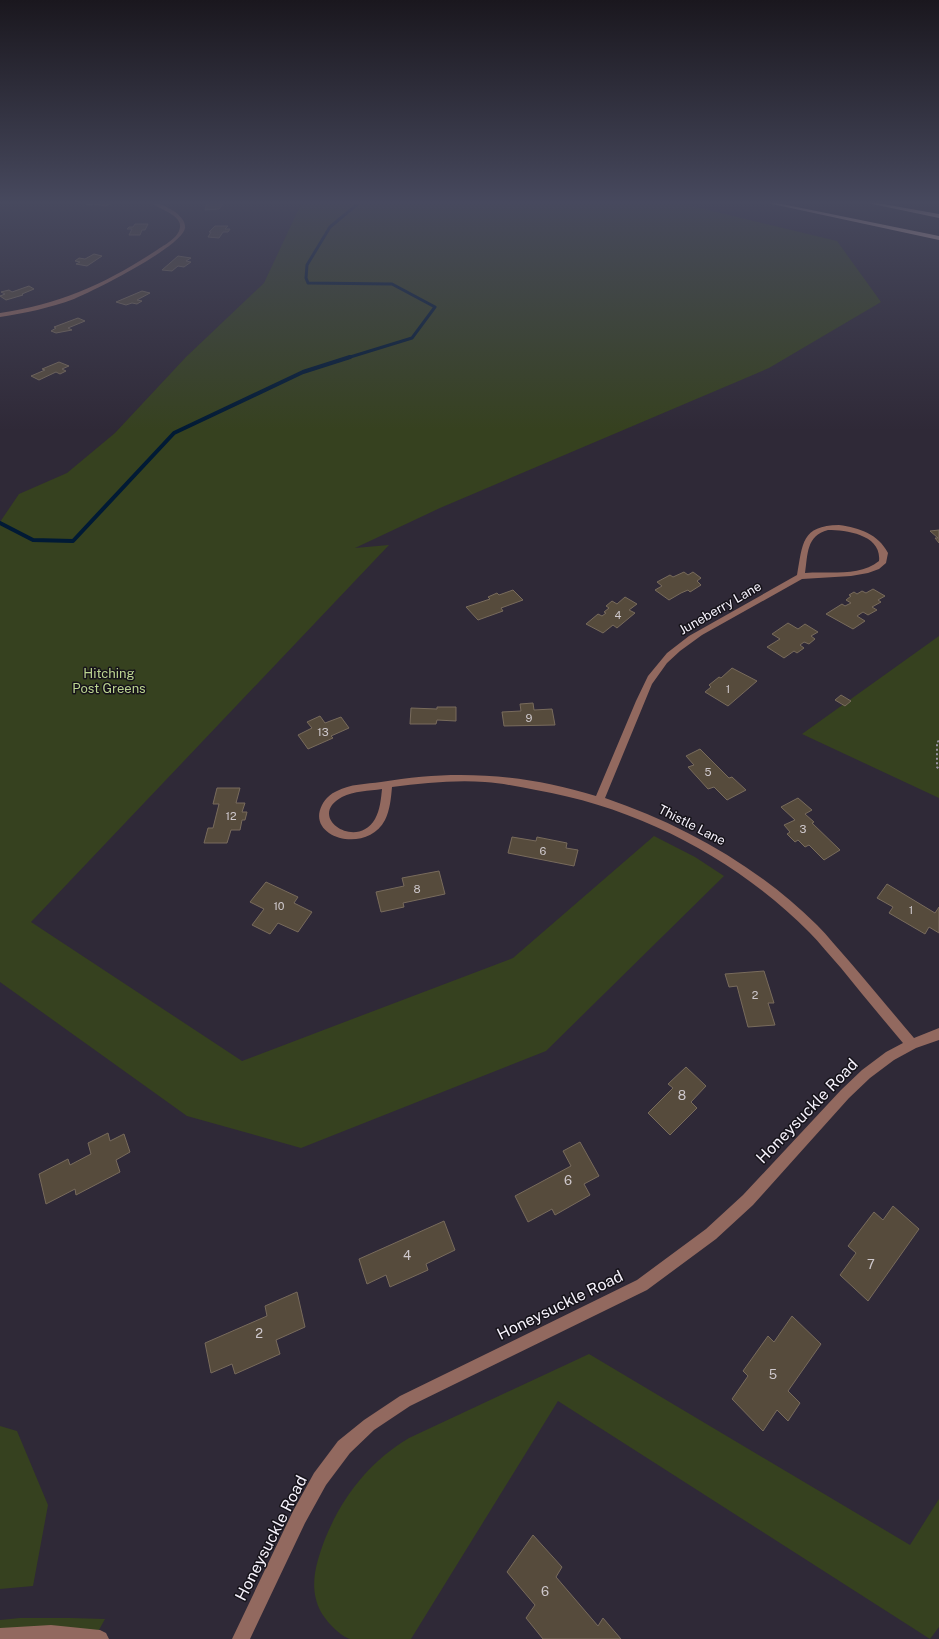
<svg xmlns="http://www.w3.org/2000/svg" width="939" height="1639" viewBox="0 0 939 1639" font-family="'Public Sans',sans-serif">
<style>
.green{fill:#36411f}
.lines{fill:none;stroke-linecap:round;stroke-linejoin:round}
.stream-far1{stroke:#011a35;stroke-width:3}
.stream{stroke:#011a35;stroke-width:4}
.building{fill:#564b3c;stroke:#786b5c}
.path{stroke:#9994a0;stroke-width:2;stroke-dasharray:2 2.5;stroke-linecap:butt}
.minor{fill:#92695f;fill-rule:evenodd}
.motorway{fill:#f8cfc4;fill-rule:evenodd}
.labels{text-anchor:middle;dominant-baseline:central;stroke-width:3;stroke-linejoin:round;paint-order:stroke}
.number-label{font-size:11px;fill:#cec8cc}
.street-label{font-size:13px;fill:#f6f2fc;stroke:#16131a}
.park-label{font-size:13px;fill:#bbd390;stroke:#16131a}
.near-number-label{font-size:13px;fill:#cec8cc}
.near-street-label{font-size:16px;fill:#f6f2fc;stroke:#16131a}
</style>
<rect width="100%" height="100%" fill="#2f2937"/>
<!-- green -->
<path class="green" d="M 302,202 L 675,202 L 837,241 L 881,302 L 769,368 L 440,508 L 355,548 L 389,545 L 31,922 L 242,1061 L 513,958 L 654,836 L 695,857 L 724,876 L 546,1051 L 301,1148 L 187,1116 L 0,982 L 0,522 L 19,494 L 67,473 L 115,433 L 186,357 L 264,283 Z
M 939,636 L 939,798 L 802,734 Z
M 589,1354 L 910,1545 L 939,1499 L 939,1627 L 930,1639 L 558,1401 L 411,1639 C 395,1639 380,1639 365,1639 C 361,1639 354,1639 350,1639 C 340,1636 326,1621 321,1612 C 308,1588 316,1563 325,1539 C 342,1497 370,1461 409,1438 Z
M 0,1426 L 17,1431 L 48,1505 L 33,1586 L 0,1589 Z
M 20,1618 L 70,1618 L 105,1619 L 94,1639 L 0,1639 L 0,1620 Z"/>
<g class="lines">
<!-- stream-far1 -->
<path class="stream-far1" d="M 347,358 L 412,338 L 435,307 L 392,284 L 308,283 L 306,278 L 307,265 L 330,227 L 360,202"/>
<!-- stream -->
<path class="stream" d="M 0,523 L 33,540 L 73,541 L 174,433 L 303,372 L 350,357"/>
</g>
<!-- building -->
<path class="building" d="M 83,202 L 106,202 L 112,203 L 106,206 L 94,204 L 91,205 L 86,204 L 89,203 Z
M 212,202 L 227,202 L 221,203 L 220,204 L 223,204 L 219,209 L 205,210 L 207,203 L 211,203 Z
M 135,224 L 148,224 L 145,230 L 142,230 L 140,235 L 129,235 L 132,229 L 127,229 L 129,227 L 133,227 Z
M 215,226 L 228,226 L 225,229 L 230,229 L 228,232 L 223,232 L 219,238 L 208,237 L 211,232 L 209,232 Z
M 94,254 L 102,256 L 87,266 L 76,264 L 80,262 L 75,261 L 79,258 L 85,259 Z
M 178,256 L 191,258 L 186,261 L 191,262 L 184,267 L 178,266 L 172,271 L 162,270 Z
M 29,286 L 34,289 L 22,294 L 23,295 L 6,300 L 0,296 L 5,294 L 1,292 L 9,290 L 12,292 Z
M 142,291 L 150,293 L 137,300 L 142,301 L 137,304 L 132,303 L 126,305 L 116,302 Z
M 78,318 L 85,321 L 68,328 L 72,330 L 56,333 L 51,331 L 56,328 L 54,327 Z
M 59,362 L 69,366 L 62,369 L 66,371 L 60,374 L 56,372 L 39,380 L 31,376 L 45,370 L 42,369 Z
M 939,530 L 939,543 L 935,538 L 938,538 L 930,531 Z
M 684,572 L 688,575 L 693,572 L 701,578 L 697,581 L 701,585 L 690,592 L 688,590 L 681,593 L 669,600 L 655,590 L 662,586 L 657,582 L 670,575 L 673,577 Z
M 873,589 L 885,596 L 878,600 L 881,602 L 872,607 L 877,610 L 868,615 L 863,612 L 857,616 L 865,621 L 853,629 L 826,614 L 842,604 L 845,606 L 851,603 L 846,600 L 851,596 L 849,595 L 854,592 L 857,594 L 862,591 L 866,593 Z
M 513,590 L 523,600 L 501,608 L 503,611 L 478,620 L 466,607 L 490,599 L 488,597 L 497,593 L 499,595 Z
M 625,597 L 637,604 L 629,610 L 635,613 L 617,628 L 613,625 L 603,633 L 586,624 L 598,614 L 602,616 L 606,613 L 604,612 L 609,608 L 606,606 L 612,601 L 617,604 Z
M 788,623 L 798,629 L 805,624 L 818,632 L 811,636 L 815,639 L 809,644 L 804,642 L 800,645 L 804,648 L 797,653 L 794,651 L 784,658 L 767,647 L 780,639 L 772,634 Z
M 732,668 L 757,681 L 728,706 L 705,692 L 711,687 L 709,685 L 719,677 L 721,678 Z
M 841,695 L 851,701 L 845,706 L 835,700 Z
M 533,703 L 534,710 L 552,709 L 555,725 L 504,726 L 502,712 L 521,711 L 520,704 Z
M 437,707 L 456,707 L 456,721 L 437,720 L 436,724 L 410,724 L 411,708 L 437,709 Z
M 320,716 L 325,723 L 341,717 L 349,728 L 331,736 L 333,738 L 308,749 L 298,735 L 312,728 L 307,722 Z
M 700,749 L 729,778 L 732,777 L 746,790 L 727,800 L 714,787 L 708,789 L 688,767 L 694,765 L 686,756 Z
M 217,788 L 240,788 L 236,803 L 245,803 L 242,812 L 247,812 L 245,820 L 242,820 L 240,830 L 231,830 L 227,843 L 204,843 L 208,828 L 213,828 L 219,804 L 213,804 Z
M 798,798 L 812,810 L 805,814 L 814,822 L 812,823 L 840,850 L 824,860 L 809,845 L 805,847 L 798,840 L 795,842 L 787,834 L 790,832 L 784,825 L 795,820 L 781,807 Z
M 512,837 L 536,841 L 537,837 L 567,843 L 566,848 L 578,850 L 574,866 L 508,853 Z
M 439,871 L 445,894 L 403,903 L 404,907 L 381,912 L 376,892 L 404,886 L 402,878 Z
M 266,882 L 298,897 L 294,903 L 312,912 L 298,932 L 278,923 L 270,934 L 252,925 L 264,909 L 250,902 Z
M 887,884 L 935,913 L 939,907 L 939,933 L 929,927 L 925,934 L 889,913 L 893,907 L 877,898 Z
M 764,971 L 774,1003 L 768,1003 L 775,1025 L 748,1027 L 737,986 L 729,987 L 725,974 Z
M 686,1067 L 706,1086 L 691,1102 L 697,1108 L 670,1135 L 648,1113 L 673,1088 L 668,1084 Z
M 108,1133 L 110,1141 L 124,1134 L 130,1152 L 116,1160 L 120,1172 L 76,1195 L 75,1189 L 46,1204 L 39,1174 L 68,1159 L 70,1165 L 91,1154 L 88,1143 Z
M 580,1142 L 599,1176 L 584,1184 L 590,1195 L 555,1215 L 552,1209 L 528,1222 L 515,1196 L 571,1166 L 563,1151 Z
M 893,1206 L 919,1229 L 868,1301 L 840,1275 L 856,1253 L 848,1246 L 874,1212 L 883,1220 Z
M 444,1221 L 455,1250 L 426,1264 L 428,1270 L 390,1287 L 386,1275 L 367,1284 L 359,1259 Z
M 297,1292 L 305,1327 L 276,1340 L 280,1354 L 235,1374 L 232,1364 L 211,1373 L 205,1343 L 267,1316 L 265,1306 Z
M 792,1316 L 821,1344 L 788,1391 L 800,1403 L 788,1421 L 777,1410 L 763,1431 L 732,1399 L 748,1376 L 743,1371 L 768,1336 L 774,1342 Z
M 533,1535 L 562,1567 L 556,1577 L 598,1626 L 603,1618 L 621,1639 L 543,1639 L 526,1618 L 535,1605 L 507,1572 Z"/>
<g class="lines">
<!-- path -->
<path class="path" d="M 939,741 L 937,742 L 937,767 L 939,769"/>
<!-- minor -->
<path class="minor" d="M 149,202 C 157,201 167,207 174,211 C 179,215 186,221 185,228 C 182,247 93,291 74,299 C 50,308 25,313 0,317 L 0,313 C 61,304 105,284 157,250 C 164,245 179,238 180,227 C 182,215 157,208 149,202 Z
M 839,525 C 860,528 878,534 888,553 L 886,563 L 879,569 L 868,573 L 851,576 L 802,579 L 702,635 L 680,651 L 667,663 L 652,684 L 605,798 C 684,825 757,866 817,925 C 828,936 838,949 849,961 C 871,987 892,1012 914,1038 L 939,1028 L 939,1040 L 916,1048 L 894,1060 L 870,1078 L 849,1098 L 753,1205 L 716,1239 L 647,1290 L 410,1406 L 374,1430 L 350,1453 L 326,1485 L 305,1523 L 250,1639 L 232,1639 L 293,1511 L 314,1473 L 338,1441 L 364,1420 L 400,1396 L 637,1280 L 706,1229 L 743,1195 L 841,1090 L 862,1070 L 886,1052 L 903,1043 C 882,1018 861,993 841,968 C 830,956 820,943 809,932 C 735,858 639,808 536,790 C 519,787 502,783 485,782 C 454,780 423,783 392,787 C 391,798 390,810 385,820 C 367,855 305,838 322,805 C 325,799 330,794 337,791 C 350,784 366,784 381,782 C 456,769 523,774 596,796 L 636,701 L 648,676 L 667,653 L 689,636 L 797,575 C 803,543 801,526 839,525 ZM 828,530 C 847,530 882,535 879,561 C 860,577 829,571 805,573 C 808,554 806,536 828,530 ZM 382,789 C 381,799 380,810 375,819 C 357,851 305,817 342,797 C 354,791 369,791 382,789 Z
M 51,1625 L 100,1630 L 106,1633 L 109,1639 L 0,1639 L 0,1628 Z"/>
<!-- motorway -->
<path class="motorway" d="M 763,202 L 772,202 L 939,236 L 939,240 Z
M 863,202 L 872,202 L 939,214 L 939,218 Z"/>
</g>
<!-- sky -->
<linearGradient id="sky" x2="0" y2="1"><stop stop-color="#1a171e"/><stop offset="0.47" stop-color="#47495e"/><stop offset="1" stop-color="#47495e" stop-opacity="0"/></linearGradient>
<rect width="939" height="431" fill="url(#sky)"/>
<g class="labels">
<!-- number labels -->
<g class="number-label">
<text x="618" y="615">4</text>
<text x="728" y="689">1</text>
<text x="529" y="718">9</text>
<text x="323" y="732">13</text>
<text x="708" y="772">5</text>
<text x="231" y="816">12</text>
<text x="803" y="829">3</text>
<text x="543" y="851">6</text>
<text x="417" y="889">8</text>
<text x="279" y="906">10</text>
<text x="911" y="910">1</text>
<text x="755" y="995">2</text>
</g>
<!-- street labels -->
<g class="street-label">
<text transform="translate(720 608) rotate(-30)">Juneberry Lane</text>
<text transform="translate(692 825) rotate(27)">Thistle Lane</text>
</g>
<!-- park labels -->
<g class="park-label">
<text x="109" y="673">Hitching<tspan x="109" dy="15">Post Greens</tspan></text>
</g>
<!-- near-number labels -->
<g class="near-number-label">
<text x="682" y="1095">8</text>
<text x="568" y="1180">6</text>
<text x="407" y="1255">4</text>
<text x="871" y="1264">7</text>
<text x="259" y="1333">2</text>
<text x="773" y="1374">5</text>
<text x="545" y="1591">6</text>
</g>
<!-- near-street labels -->
<g class="near-street-label">
<text transform="translate(807 1111) rotate(-46)">Honeysuckle Road</text>
<text transform="translate(560 1305) rotate(-26)">Honeysuckle Road</text>
<text transform="translate(271 1538) rotate(-63)">Honeysuckle Road</text>
</g>
</g>
</svg>
